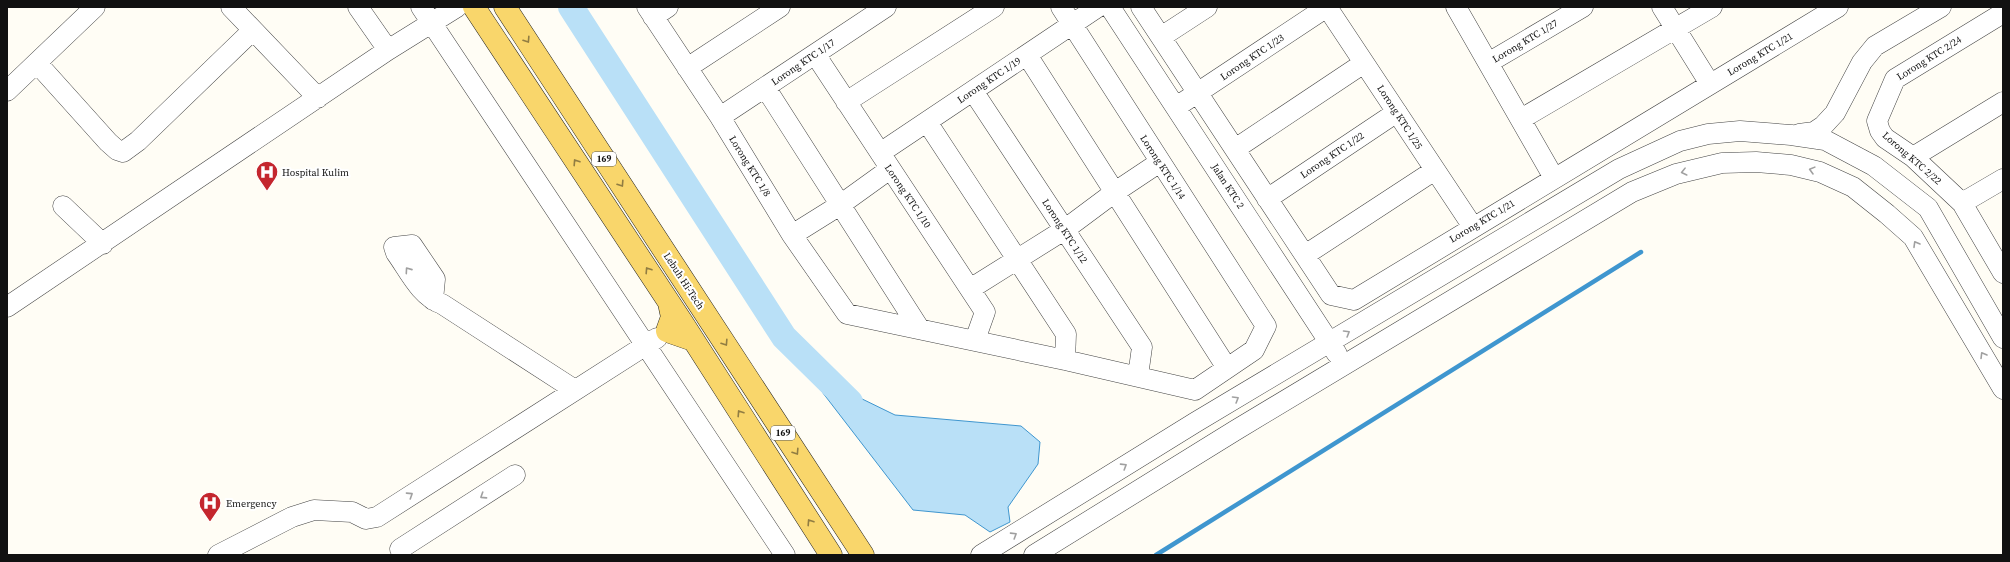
<svg xmlns="http://www.w3.org/2000/svg" width="2010" height="562" viewBox="0 0 2010 562" font-family="'Source Serif 4',serif">
<style>
.water{fill:#b9e0f7;stroke:#3f96cf}
.lines{fill:none;stroke-linecap:round;stroke-linejoin:round}
.stream{stroke:#3f96cf;stroke-width:4.5}
.river{stroke:#b9e0f7;stroke-width:26}
.minor-casing{stroke:#444;stroke-width:21}
.major-casing{stroke:#222;stroke-width:23}
.minor{stroke:#fff;stroke-width:20}
.major{stroke:#f9d66b;stroke-width:22}
.oneway{stroke:#917d42}
.oneway2{stroke:#a0a0a0}
.labels{text-anchor:middle;dominant-baseline:central;stroke-width:4;stroke-linejoin:round;paint-order:stroke}
.shield{fill:#fff;stroke:#585858;stroke-width:1}
.shield-label{font-size:9px;font-weight:bold;fill:#111}
.street-label{font-size:10px;fill:#111;stroke:#fff}
.poi-label{font-size:10px;fill:#111;stroke:#fff;text-anchor:start}
</style>
<rect width="100%" height="100%" fill="#fffdf5"/>
<!-- water -->
<path class="water" d="M 830,373 L 854,395 L 895,415 L 1021,426 L 1040,442 L 1038,464 L 1008,507 L 1010,522 L 990,532 L 965,515 L 913,510 L 816,384 Z"/>
<g class="lines">
<!-- stream -->
<path class="stream" d="M 1156,555 L 1641,252"/>
<!-- river -->
<path class="river" d="M 571,7 L 784,337 L 850,402"/>
<!-- minor casing -->
<g class="minor-casing">
<path id="minor" d="M 231,7 L 318,98
M 358,7 L 388,50
M 421,7 L 785,555
M 647,7 L 720,117 L 792,235 L 847,314 L 1065,360 L 1195,390 L 1254,350 L 1266,326 L 1061,7
M 1110,7 L 1337,354
M 1141,7 L 1331,295 L 1354,300 L 1838,7
M 1456,7 L 1554,178
M 1662,7 L 1710,84
M 2003,13 L 1895,79 L 1877,121 L 1880,131 L 1885,138 L 1913,157 L 1962,203 L 2003,273
M 653,17 L 668,7
M 1161,37 L 1207,7
M 815,54 L 985,312 L 975,340
M 1027,55 L 1227,368
M 37,63 L 108,142 L 117,150 L 123,152 L 138,141 L 253,30
M 1488,63 L 1583,7
M 687,68 L 780,7
M 765,87 L 919,328
M 7,91 L 95,7
M 973,91 L 1142,347 L 1138,376
M 846,102 L 994,7
M 1176,107 L 1327,7 L 1473,227
M 720,117 L 886,7
M 1521,119 L 1712,7
M 927,122 L 1066,334 L 1065,360
M 1799,134 L 1814,132 L 1823,126 L 1835,113 L 1862,62 L 1875,46 L 1941,7
M 1235,149 L 1364,63
M 880,153 L 1098,7
M 1913,157 L 2003,102
M 1267,199 L 1397,112
M 1962,203 L 2003,179
M 63,206 L 103,244
M 792,235 L 840,205 L 890,169
M 1305,255 L 1435,170
M 970,289 L 1064,230 L 1115,192 L 1160,162
M 433,300 L 435,279 L 412,245 L 394,247 L 396,253 C 409,271 420,296 442,304 L 575,390
M 7,307 L 388,50 L 457,7
M 400,549 L 515,475
M 218,555 L 292,517 L 314,510 L 352,512 L 366,519 L 377,517 L 657,338
M 981,555 L 1196,422 L 1619,169 L 1680,141 L 1708,134 L 1740,131 L 1791,135 L 1825,140 L 1874,166 L 1928,208 L 2003,338
M 1034,555 L 1236,430 L 1632,192 L 1676,174 L 1722,163 L 1756,162 L 1791,165 L 1820,172 L 1853,187 L 1887,214 L 1913,237 L 2003,389"/>
</g>
<!-- major casing -->
<g class="major-casing">
<path id="major" d="M 474,7 L 682,322 L 831,555
M 505,7 L 863,555
M 669,303 L 672,317 L 667,331 L 693,340"/>
</g>
<!-- minor -->
<use href="#minor" class="minor"/>
<!-- major -->
<use href="#major" class="major"/>
</g>
<!-- one-way arrows -->
<defs><path id="oneway-chevron" d="M-2-3.5L2.5 0L-2 3.5" fill="none" stroke-width="1.6" stroke-linecap="round" stroke-linejoin="round"/></defs>
<g class="oneway">
<use href="#oneway-chevron" transform="translate(527 40) rotate(57)"/>
<use href="#oneway-chevron" transform="translate(576 162) rotate(-123)"/>
<use href="#oneway-chevron" transform="translate(621 184) rotate(57)"/>
<use href="#oneway-chevron" transform="translate(648 270) rotate(-123)"/>
<use href="#oneway-chevron" transform="translate(725 343) rotate(57)"/>
<use href="#oneway-chevron" transform="translate(740 413) rotate(-123)"/>
<use href="#oneway-chevron" transform="translate(796 452) rotate(57)"/>
<use href="#oneway-chevron" transform="translate(810 522) rotate(-123)"/>
</g>
<g class="oneway2">
<use href="#oneway-chevron" transform="translate(1812 170) rotate(-165)"/>
<use href="#oneway-chevron" transform="translate(1684 172) rotate(166)"/>
<use href="#oneway-chevron" transform="translate(1916 244) rotate(-120)"/>
<use href="#oneway-chevron" transform="translate(408 270) rotate(-125)"/>
<use href="#oneway-chevron" transform="translate(1347 333) rotate(-31)"/>
<use href="#oneway-chevron" transform="translate(1983 355) rotate(-121)"/>
<use href="#oneway-chevron" transform="translate(1236 399) rotate(-31)"/>
<use href="#oneway-chevron" transform="translate(1124 466) rotate(-32)"/>
<use href="#oneway-chevron" transform="translate(410 495) rotate(-33)"/>
<use href="#oneway-chevron" transform="translate(483 496) rotate(147)"/>
<use href="#oneway-chevron" transform="translate(1014 535) rotate(-32)"/>
</g>
<!-- icons -->
<defs>
<g id="hospital-pin" transform="scale(1.15)"><path d="M0 17L-7.5 6A9.5 9.5 0 1 1 7.5 6Z" fill="#c4262e" stroke="#fff"/><path d="M-5-5h3v3.5h4V-5h3V5h-3V1.5h-4V5h-3Z" fill="#fff"/></g>
</defs>
<g fill-rule="evenodd">
<use href="#hospital-pin" x="267" y="172"/>
<use href="#hospital-pin" x="210" y="503"/>
</g>
<g class="labels">
<!-- shield labels -->
<g class="shield">
<rect x="592" y="152" width="24" height="14" rx="3"/>
<rect x="771" y="426" width="24" height="14" rx="3"/>
</g>
<g class="shield-label">
<text x="604" y="159">169</text>
<text x="783" y="433">169</text>
</g>
<!-- street labels -->
<g class="street-label">
<text transform="translate(1525 41) rotate(-31)">Lorong KTC 1/27</text>
<text transform="translate(1760 54) rotate(-31)">Lorong KTC 1/21</text>
<text transform="translate(1252 57) rotate(-34)">Lorong KTC 1/23</text>
<text transform="translate(1929 58) rotate(-32)">Lorong KTC 2/24</text>
<text transform="translate(803 62) rotate(-34)">Lorong KTC 1/17</text>
<text transform="translate(989 80) rotate(-34)">Lorong KTC 1/19</text>
<text transform="translate(1400 117) rotate(57)">Lorong KTC 1/25</text>
<text transform="translate(1332 155) rotate(-34)">Lorong KTC 1/22</text>
<text transform="translate(1912 158) rotate(41)">Lorong KTC 2/22</text>
<text transform="translate(750 166) rotate(58)">Lorong KTC 1/8</text>
<text transform="translate(1163 167) rotate(57)">Lorong KTC 1/14</text>
<text transform="translate(1228 186) rotate(57)">Jalan KTC 2</text>
<text transform="translate(908 196) rotate(56)">Lorong KTC 1/10</text>
<text transform="translate(1482 221) rotate(-31)">Lorong KTC 1/21</text>
<text transform="translate(1065 231) rotate(57)">Lorong KTC 1/12</text>
<text transform="translate(684 281) rotate(57)">Lebuh Hi-Tech</text>
</g>
<!-- poi labels -->
<g class="poi-label">
<text x="282" y="172">Hospital Kulim</text>
<text x="226" y="503">Emergency</text>
</g>
</g>
<!-- border -->
<rect width="2010" height="562" fill="none" stroke="#111111" stroke-width="16"/>
</svg>
